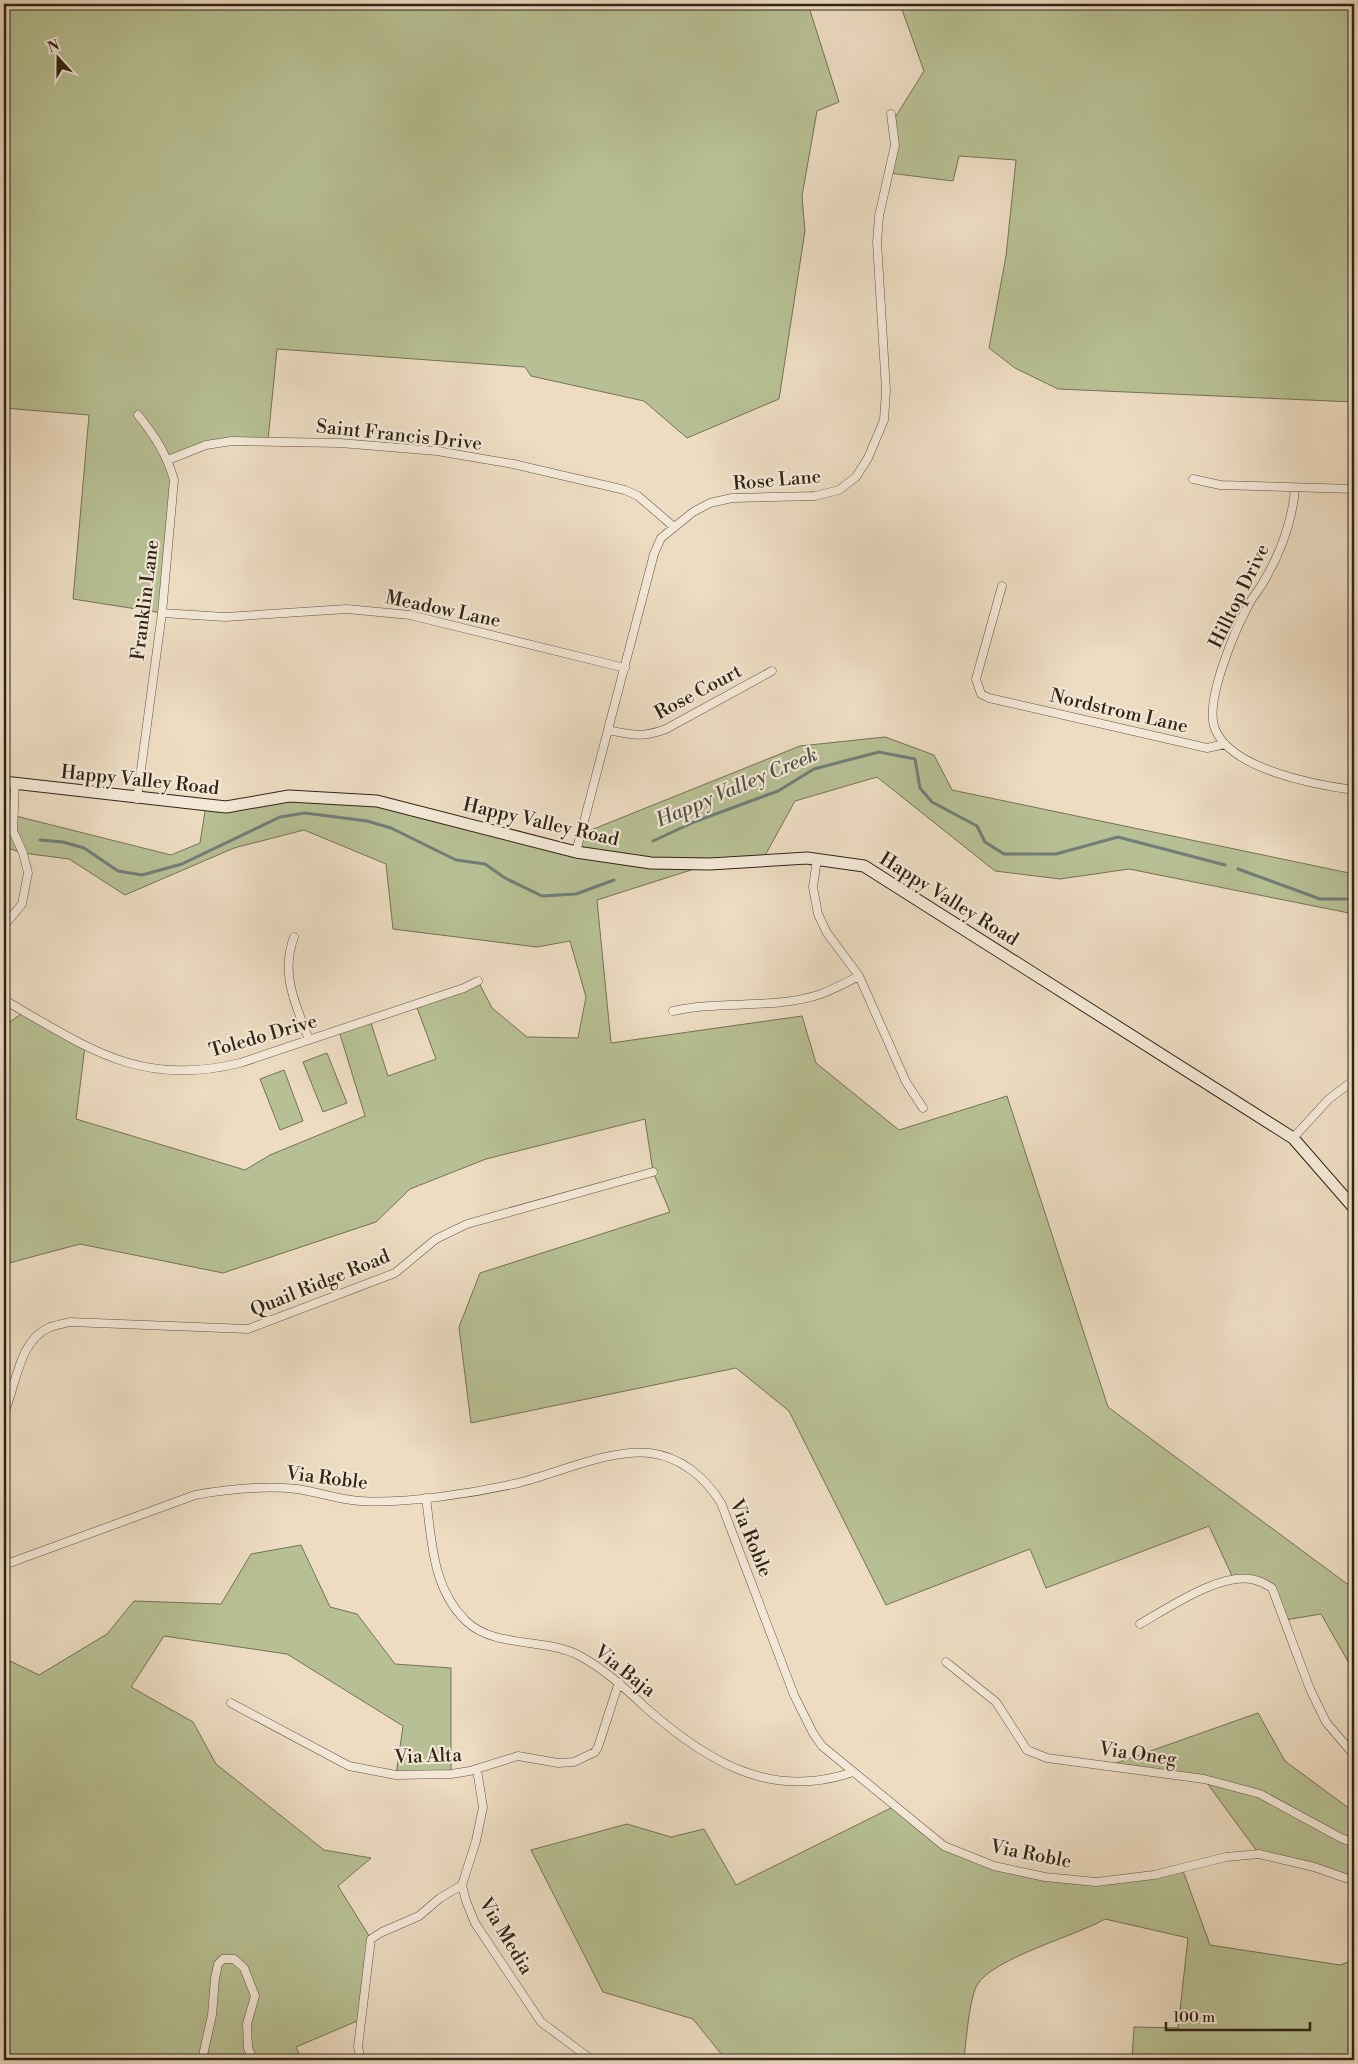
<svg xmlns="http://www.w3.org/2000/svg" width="1358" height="2064" viewBox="0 0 1358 2064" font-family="'Libre Bodoni',serif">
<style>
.green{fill:#b7c094;stroke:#747254}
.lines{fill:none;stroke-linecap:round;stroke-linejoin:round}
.stream{stroke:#717d79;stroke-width:3}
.street-casing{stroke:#605240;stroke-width:9}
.secondary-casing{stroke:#312415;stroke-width:13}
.street{stroke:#f3e8d7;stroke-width:8}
.secondary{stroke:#f3e8d7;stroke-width:11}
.labels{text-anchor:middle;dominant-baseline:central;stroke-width:4.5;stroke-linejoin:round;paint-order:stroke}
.street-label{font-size:19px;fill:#312415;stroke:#f3e8d7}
.water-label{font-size:20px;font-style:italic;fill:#515147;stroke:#f3e8d7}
</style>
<rect width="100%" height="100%" fill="#eddcc2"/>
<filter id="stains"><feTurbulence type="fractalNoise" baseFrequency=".004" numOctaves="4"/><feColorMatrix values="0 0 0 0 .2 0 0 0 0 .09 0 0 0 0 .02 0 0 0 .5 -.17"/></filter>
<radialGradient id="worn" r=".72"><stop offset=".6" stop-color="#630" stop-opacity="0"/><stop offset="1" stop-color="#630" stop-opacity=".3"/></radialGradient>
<!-- green -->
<path class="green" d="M 4,4 L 808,4 L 839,102 L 817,111 L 802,196 L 805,231 L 779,399 L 687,438 L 644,401 L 531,376 L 525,367 L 277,349 L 268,440 L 232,441 L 169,460 L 174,480 L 162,613 L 73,599 L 89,415 L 4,408 Z
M 900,4 L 1354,4 L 1354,402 L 1058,389 L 1015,368 L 989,348 L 1006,256 L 1016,160 L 959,156 L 953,181 L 889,173 L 893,121 L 924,71 Z
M 885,737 L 934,755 L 952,790 L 1354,874 L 1354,914 L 1129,869 L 1060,879 L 995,871 L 877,777 L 795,801 L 762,861 L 710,864 L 597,900 L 611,1043 L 802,1016 L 816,1063 L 899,1130 L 1007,1096 L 1108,1407 L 1354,1589 L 1354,1672 L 1321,1614 L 1285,1620 C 1271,1586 1272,1581 1233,1578 L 1209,1526 L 1046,1588 L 1030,1549 L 886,1605 L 789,1411 L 736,1368 L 471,1423 L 459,1327 L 480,1273 L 670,1212 L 653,1172 L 645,1119 L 486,1159 L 410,1189 L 376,1222 L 223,1273 L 80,1244 L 9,1263 L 4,1269 L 4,1026 L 24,1012 L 85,1046 L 76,1119 L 245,1170 L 270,1155 L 365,1116 L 339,1031 L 370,1020 L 388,1076 L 436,1059 L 416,1005 L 478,981 L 492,1008 L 527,1037 L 578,1038 L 586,997 L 570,941 L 537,947 L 393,929 L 386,864 L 304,830 L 234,848 L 125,895 L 69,859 L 23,853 L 4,847 L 4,782 L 15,783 L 16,816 L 171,855 L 200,843 L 206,805 L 289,796 L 341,798 L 576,852 L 581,834 L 800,746 Z
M 327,1053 L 347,1103 L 323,1112 L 303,1062 Z
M 284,1070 L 303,1121 L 280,1130 L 260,1079 Z
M 301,1545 L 330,1607 L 357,1614 L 395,1664 L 451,1668 L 451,1774 L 396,1775 L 403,1726 L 287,1654 L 164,1636 L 131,1687 L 193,1722 L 216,1764 L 324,1850 L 371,1858 L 338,1886 L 371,1939 L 362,2019 L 296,2047 L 302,2060 L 4,2060 L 4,1658 L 39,1675 L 107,1634 L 134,1601 L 221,1604 L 251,1554 Z
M 1258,1713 L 1285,1761 L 1354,1812 L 1354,1881 L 1259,1854 L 1204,1779 L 1108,1766 Z
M 895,1806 L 944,1846 L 994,1866 L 1096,1882 L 1182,1868 L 1210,1945 L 1340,1965 L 1354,1960 L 1354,2060 L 1132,2060 L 1134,2027 L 1178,2028 L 1188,1938 L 1105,1919 C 1076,1936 993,1958 977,1985 C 969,2000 966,2042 964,2060 L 726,2060 L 693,2019 L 603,1992 L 531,1850 L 627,1824 L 671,1837 L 704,1829 L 736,1885 Z"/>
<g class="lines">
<!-- stream -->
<path class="stream" d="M 40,840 L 63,842 L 84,848 L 118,871 L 142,875 L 182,864 L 280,817 L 305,813 L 367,821 L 391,828 L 456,860 L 485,864 L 505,878 L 542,896 L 576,894 L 614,880
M 653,841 L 694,822 L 778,791 L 814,769 L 879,752 L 915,759 L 920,788 L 932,802 L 977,826 L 985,842 L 1004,854 L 1056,854 L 1118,837 L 1225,865
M 1238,869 L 1320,899 L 1354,899"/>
<!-- street casing -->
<g class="street-casing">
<path id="street" d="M 168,460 L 206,445 L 232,441 L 340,443 L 437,451 L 513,464 L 625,490 L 638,496 L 674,527
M 1193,479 L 1220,485 L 1354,489
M 1295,489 C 1292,523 1281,552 1264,581 C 1260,589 1253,596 1249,604 C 1235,630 1206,698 1214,726 C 1227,769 1316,785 1354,790
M 1002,586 L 976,679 L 981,694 L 989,698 L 1207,748 L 1225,744
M 162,613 L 225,617 L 347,609 L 410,615 L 625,668
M 608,730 C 632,735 642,738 666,729 L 772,671
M 137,799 L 162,613 L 174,480 C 167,455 155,436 138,415
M 576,852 L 654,554 L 661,538 L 693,512 L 710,503 L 732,498 L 815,496 L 839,490 L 856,477 L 868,458 L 884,420 L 886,390 L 877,242 L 879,216 L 895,145 L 891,114
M 817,859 L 813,887 L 818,914 L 827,933 L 859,976 L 906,1082 L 923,1108
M 4,926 L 22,904 L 28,873 L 23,853 L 13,831 L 15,783
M 294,937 C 280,975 296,1005 309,1040
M 4,1000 C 87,1047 139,1088 240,1063 L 464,988 L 478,981
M 673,1011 C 721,1000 774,1010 821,994 C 834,989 847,982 859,976
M 1293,1138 L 1329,1099 L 1354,1080
M 4,1413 C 16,1386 19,1341 48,1328 C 55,1325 63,1324 70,1322 L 248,1329 L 395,1273 L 436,1239 L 467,1224 L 653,1172
M 426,1498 C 432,1541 432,1588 466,1621 C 495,1649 545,1637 580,1656 C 604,1669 625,1688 645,1707 C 705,1760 770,1801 853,1772
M 4,1565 L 195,1495 C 229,1489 263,1485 297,1489 C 318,1492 339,1500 360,1501 C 405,1504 474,1493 518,1483 C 559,1473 608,1449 650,1453 C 681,1457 705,1477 721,1503 L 794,1695 L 813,1733 L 822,1746 L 944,1846 L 994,1866 L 1045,1877 L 1096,1882 L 1154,1875 L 1226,1857 L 1259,1854 L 1314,1867 L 1354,1881
M 1140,1624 C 1168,1608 1226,1568 1258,1581 C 1263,1582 1268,1586 1272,1588 L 1310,1689 L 1326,1722 L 1354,1755
M 946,1662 L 996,1702 L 1027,1750 L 1047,1758 L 1204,1779 L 1260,1794 L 1341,1838 L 1354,1843
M 231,1703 L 349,1766 L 396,1775 L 451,1774 L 470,1771 L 518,1756 L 558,1763 L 574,1762 L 595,1752 L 598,1747 L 619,1682
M 477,1770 L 483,1807 L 476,1841 L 462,1885 L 466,1901 L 475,1923 L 541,2022 L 592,2060
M 202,2060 L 212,2015 L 215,1978 L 218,1964 L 223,1959 L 234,1959 L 244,1968 L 255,1996 L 247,2024 L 248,2048 L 253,2060
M 361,2060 L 358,2047 L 371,1939 L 382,1932 L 419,1916 L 440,1898 L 462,1885"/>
</g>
<!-- secondary casing -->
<g class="secondary-casing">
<path id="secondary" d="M 4,782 L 226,807 L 289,796 L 377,801 L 576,852 L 651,863 L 710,864 L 807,858 L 864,866 L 1293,1138 L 1354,1208"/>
</g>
<!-- street -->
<use href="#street" class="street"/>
<!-- secondary -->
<use href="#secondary" class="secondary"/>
</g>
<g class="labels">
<!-- street labels -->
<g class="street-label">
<text transform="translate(399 435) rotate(6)">Saint Francis Drive</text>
<text transform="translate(777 480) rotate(-5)">Rose Lane</text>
<text transform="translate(1239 596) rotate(-64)">Hilltop Drive</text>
<text transform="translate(145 600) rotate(-83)">Franklin Lane</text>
<text transform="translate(443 609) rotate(12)">Meadow Lane</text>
<text transform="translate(698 692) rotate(-28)">Rose Court</text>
<text transform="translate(1119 711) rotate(13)">Nordstrom Lane</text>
<text transform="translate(140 780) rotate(6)">Happy Valley Road</text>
<text transform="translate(541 822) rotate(13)">Happy Valley Road</text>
<text transform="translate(949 899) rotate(32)">Happy Valley Road</text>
<text transform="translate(263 1036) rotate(-16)">Toledo Drive</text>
<text transform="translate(320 1283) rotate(-22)">Quail Ridge Road</text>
<text transform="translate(327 1478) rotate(7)">Via Roble</text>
<text transform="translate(751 1538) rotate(68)">Via Roble</text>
<text transform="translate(625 1671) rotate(38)">Via Baja</text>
<text transform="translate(1138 1754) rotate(8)">Via Oneg</text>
<text transform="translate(428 1756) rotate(-2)">Via Alta</text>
<text transform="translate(1031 1854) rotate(11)">Via Roble</text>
<text transform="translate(506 1936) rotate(59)">Via Media</text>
</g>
<!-- water labels -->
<g class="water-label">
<text transform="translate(737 788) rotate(-23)">Happy Valley Creek</text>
</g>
</g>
<!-- margin -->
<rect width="1358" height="2064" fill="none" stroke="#eddcc2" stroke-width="20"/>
<rect x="5" y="5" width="1348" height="2054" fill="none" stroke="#312415" stroke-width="2.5"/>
<rect x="10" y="10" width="1338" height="2044" fill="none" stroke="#312415"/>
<!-- north arrow -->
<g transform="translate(58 58) rotate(339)" stroke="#f3e8d7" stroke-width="4" paint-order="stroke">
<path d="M0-4L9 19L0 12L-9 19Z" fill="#312415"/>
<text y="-8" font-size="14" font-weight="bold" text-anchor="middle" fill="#312415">N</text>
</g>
<!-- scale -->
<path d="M1166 2022v8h144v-8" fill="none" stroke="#312415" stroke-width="2.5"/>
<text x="1173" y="2022" font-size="15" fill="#312415" stroke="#f3e8d7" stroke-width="4" paint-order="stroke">100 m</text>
<rect width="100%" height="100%" filter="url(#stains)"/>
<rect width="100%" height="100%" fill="url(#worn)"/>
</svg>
